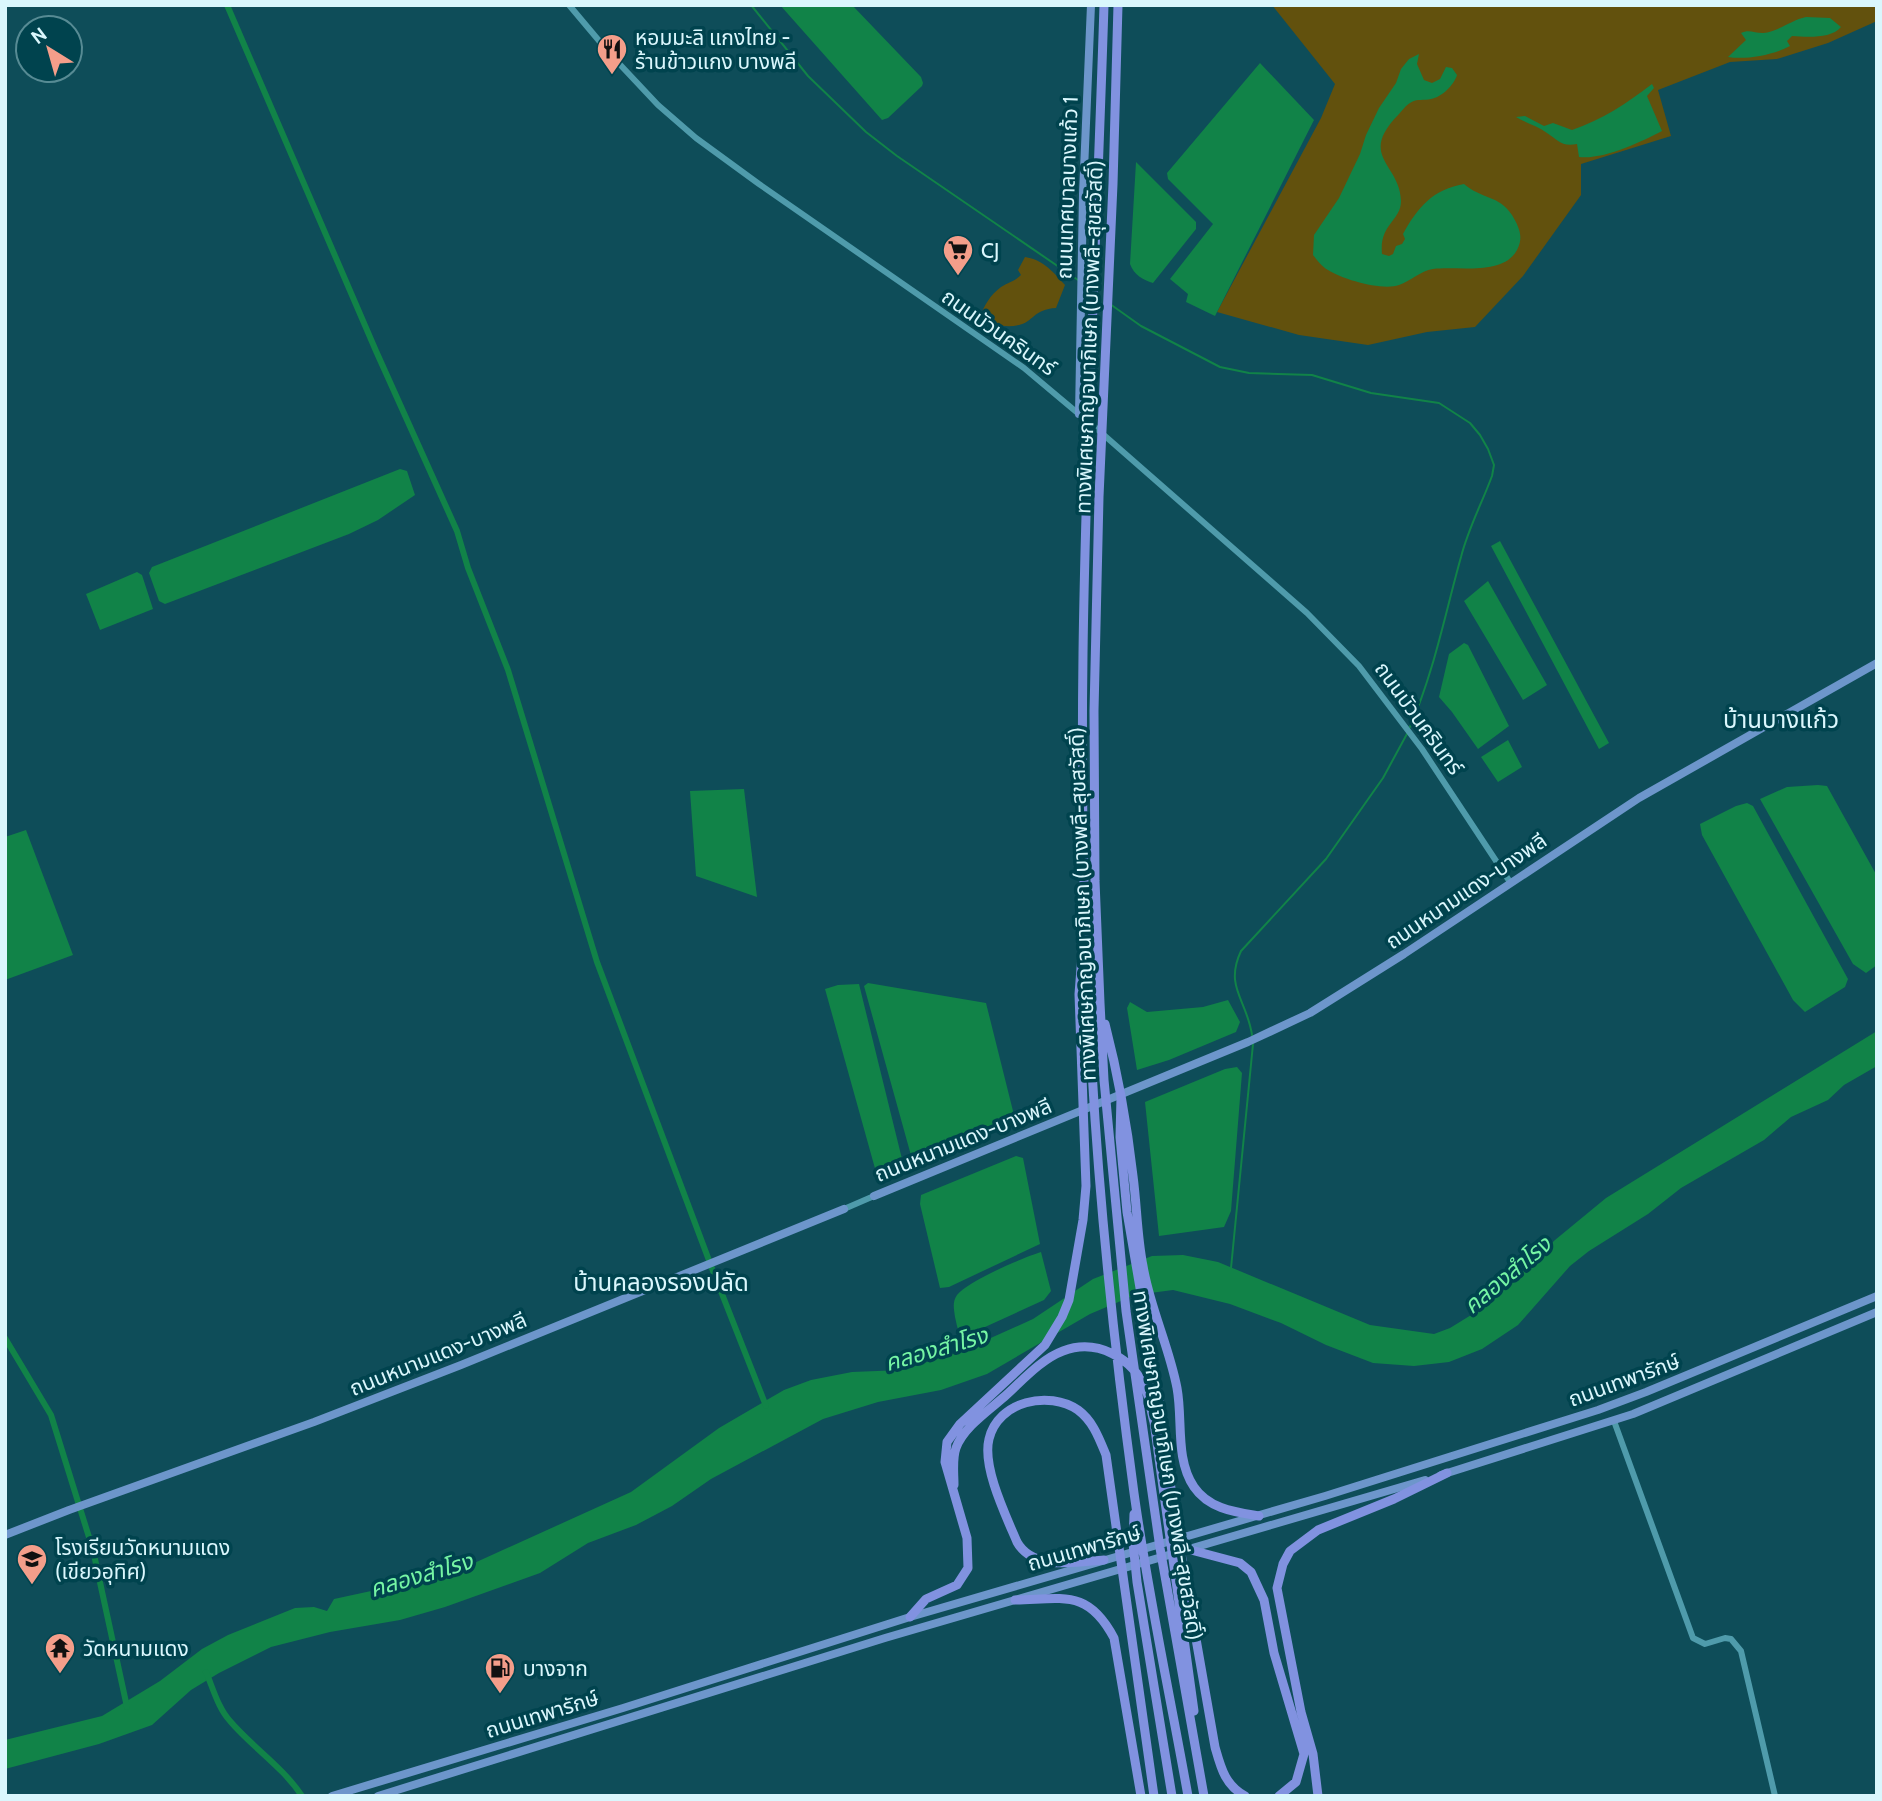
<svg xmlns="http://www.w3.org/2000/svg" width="1882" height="1801" viewBox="0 0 1882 1801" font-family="Cabin,'Noto Sans Thai',sans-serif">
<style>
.green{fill:#62510d}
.water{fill:#118348}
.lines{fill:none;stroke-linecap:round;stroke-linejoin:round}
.stream{stroke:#118348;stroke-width:2}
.canal{stroke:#118348;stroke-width:6}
.minor{stroke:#4f9bab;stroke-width:6}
.major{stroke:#6d96cb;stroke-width:8}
.highway{stroke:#8192e0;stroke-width:9}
.labels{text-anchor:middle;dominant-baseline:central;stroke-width:7;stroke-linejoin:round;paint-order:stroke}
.poi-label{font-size:21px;fill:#daf7fd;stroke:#00434e;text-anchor:start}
.street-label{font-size:21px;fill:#daf7fd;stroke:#00434e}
.water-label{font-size:23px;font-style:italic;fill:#75f5a4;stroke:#00434e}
.quarter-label{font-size:24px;fill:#daf7fd;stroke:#00434e}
</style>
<rect width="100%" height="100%" fill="#0e4d59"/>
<!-- green -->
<path class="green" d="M 1272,5 L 1877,5 L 1877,21 L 1828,43 L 1777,59 L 1730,62 L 1658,90 L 1671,136 L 1581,164 L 1581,195 L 1523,276 L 1475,327 L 1427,332 L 1368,345 L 1299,335 L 1217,312 L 1321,118 L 1335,84 Z
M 1025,257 C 1044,260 1053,272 1065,285 L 1056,308 C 1034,309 1033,322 1019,325 C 1007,328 989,325 980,317 C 984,306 990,295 1001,287 C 1008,282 1014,282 1021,275 L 1018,270 Z"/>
<!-- water -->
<path class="water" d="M 780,5 L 852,5 L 921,77 L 923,83 L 922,86 L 888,118 L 882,120 Z
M 1806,17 L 1830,18 L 1841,27 C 1831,39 1807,37 1792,36 L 1787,41 L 1790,46 C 1773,55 1746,60 1728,57 L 1746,40 L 1741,33 C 1749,29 1754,33 1763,33 C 1778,32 1791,20 1806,17 Z
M 1419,54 L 1417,64 L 1424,80 L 1432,83 L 1440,79 L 1446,67 L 1452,68 L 1457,75 C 1454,85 1442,97 1431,99 C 1424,101 1417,98 1410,103 C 1406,105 1402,111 1399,114 C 1357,157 1400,163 1401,201 C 1401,221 1379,224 1382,254 L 1389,256 L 1393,254 L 1396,246 L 1402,244 L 1405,239 L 1403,234 C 1418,207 1432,190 1464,184 C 1481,199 1499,195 1512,215 C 1519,227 1524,237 1517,250 C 1503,276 1459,266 1433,269 C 1420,271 1411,281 1399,285 C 1383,291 1344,280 1328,270 C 1322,267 1317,260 1313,255 L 1314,235 L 1339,198 L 1360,154 L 1366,135 L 1379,108 L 1396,83 L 1401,69 L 1409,59 Z
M 1260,63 L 1314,120 L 1215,316 L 1186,302 L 1188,294 L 1170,279 L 1213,224 L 1168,179 L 1167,173 Z
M 1652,84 L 1654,88 L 1647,96 L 1662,131 C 1641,142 1603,160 1579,157 L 1577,144 C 1561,147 1558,140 1547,133 C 1538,126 1526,123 1516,117 L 1525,116 L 1544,126 L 1553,123 L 1572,130 C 1603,119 1626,104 1652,84 Z
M 1136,162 L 1196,222 L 1196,229 L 1153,283 C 1143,280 1134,275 1130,264 Z
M 400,469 L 407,471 L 415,495 L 378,520 L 349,534 L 165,604 L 159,601 L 149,573 L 152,567 Z
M 1500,541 L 1609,743 L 1599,749 L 1491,546 Z
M 137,572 L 142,575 L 153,609 L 100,630 L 86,594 Z
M 1488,581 L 1547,685 L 1523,700 L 1464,601 Z
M 1464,643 L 1468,645 L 1509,726 L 1478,749 L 1452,712 L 1439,697 L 1449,654 Z
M 1508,740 L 1522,767 L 1498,782 L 1481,757 Z
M 1818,785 L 1827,786 L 1877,876 L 1877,965 L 1866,973 L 1853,964 L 1760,799 L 1787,787 Z
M 744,789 L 757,897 L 696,876 L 690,791 Z
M 1747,803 L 1753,806 L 1848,979 L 1845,987 L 1805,1012 L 1793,1000 L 1702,835 L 1700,824 L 1736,806 Z
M 26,830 L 73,955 L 5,980 L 5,837 Z
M 868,983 L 986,1003 L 1016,1123 L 956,1142 L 912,1159 L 864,986 Z
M 859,984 L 903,1163 L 876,1172 L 825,989 L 838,985 Z
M 1228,1000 L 1240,1022 L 1236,1032 L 1169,1060 L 1137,1070 L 1127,1008 L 1130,1002 L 1147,1012 L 1203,1007 Z
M 1877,1031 L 1877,1066 L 1844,1085 L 1828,1100 L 1791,1117 L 1764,1140 L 1681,1188 L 1648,1214 L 1589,1251 L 1570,1266 L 1518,1325 L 1482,1349 L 1449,1362 L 1414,1366 L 1373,1363 L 1326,1345 L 1281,1323 L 1230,1304 L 1173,1290 L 1135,1295 L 1090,1314 L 987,1374 L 941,1390 L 878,1402 L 823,1419 L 711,1479 L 672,1506 L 636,1525 L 588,1543 L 540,1573 L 445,1607 L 400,1620 L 330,1632 L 271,1647 L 219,1673 L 191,1690 L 152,1725 L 99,1744 L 5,1769 L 5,1740 L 102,1716 L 160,1681 L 202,1649 L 228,1635 L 295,1608 L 314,1607 L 327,1611 L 334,1599 L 450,1574 L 631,1492 L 719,1428 L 784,1390 L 811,1380 L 852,1372 L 902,1370 L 964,1350 L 1033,1319 L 1093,1279 L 1152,1256 L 1183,1255 L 1218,1262 L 1370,1325 L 1434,1334 L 1450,1328 L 1489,1304 L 1555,1240 L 1606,1198 Z
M 1237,1067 L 1242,1073 L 1231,1211 L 1224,1227 L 1159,1236 L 1145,1102 L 1225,1069 Z
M 1016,1156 L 1023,1158 L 1040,1244 L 949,1287 L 940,1288 L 920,1204 L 921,1195 Z
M 1041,1252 L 1051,1291 L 1044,1300 L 963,1337 C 957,1331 957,1325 955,1317 C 954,1309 952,1302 957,1295 C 968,1281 1022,1258 1041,1252 Z"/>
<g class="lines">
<!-- stream -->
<path class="stream" d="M 751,5 L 808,76 L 866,132 L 897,156 L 1078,280
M 1110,304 L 1141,326 L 1220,367 L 1249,373 L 1312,375 L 1371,393 L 1439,403 L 1470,423 L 1480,435 L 1488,449 L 1494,465 L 1492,476 C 1482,503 1468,529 1461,557 C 1445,614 1434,672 1410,727
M 1252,1035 C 1247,1000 1224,987 1241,951 L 1326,859 L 1383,778 L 1408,732
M 1231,1268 L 1253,1044"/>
<!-- canal -->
<path class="canal" d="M 227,5 L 376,351 L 457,531 L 468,568 L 508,670 L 597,962 L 713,1271 L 766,1406
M 5,1338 L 51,1415 L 93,1550 L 127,1707
M 206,1672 C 213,1688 218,1708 230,1721 C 252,1747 283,1767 302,1796"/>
<!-- minor -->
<path class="minor" d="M 569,5 L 611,55 L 658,105 L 696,138 L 759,184 L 1024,368 L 1080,415
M 1089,422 L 1307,613 L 1359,666 L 1422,749 L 1510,882
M 844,1209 L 874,1196
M 1614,1421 L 1693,1638 L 1705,1644 L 1725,1638 L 1731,1639 L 1741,1651 L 1775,1796"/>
<!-- major -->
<path class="major" d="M 1079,414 L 1083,194 L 1091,5
M 874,1196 L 1248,1042 L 1310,1013 L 1404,954 L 1639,798 L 1877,663
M 1441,1475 L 1633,1414 L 1877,1312
M 5,1535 L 69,1510 L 314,1422 L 461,1365 L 844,1209
M 332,1796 L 623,1708 L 910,1617 L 1325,1496 L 1598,1410 L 1646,1392 L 1877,1296
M 378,1796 L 885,1638 L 1425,1480"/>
<!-- highway -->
<path class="highway" d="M 1104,5 C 1093,360 1069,716 1092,1071 C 1100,1212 1115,1353 1134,1493 C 1148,1594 1170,1695 1188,1796
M 1118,5 L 1113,184 L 1099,497 L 1094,711 L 1095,881 L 1100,1003 L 1104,1080 L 1126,1311 L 1160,1548 L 1204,1796
M 1105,1024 C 1118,1074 1127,1124 1133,1176 C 1137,1206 1137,1236 1143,1266 C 1150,1308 1169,1346 1177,1388 C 1183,1420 1175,1459 1194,1487 C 1209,1509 1235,1512 1259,1516
M 1121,1097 L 1120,1137 L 1127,1212 L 1158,1393 L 1176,1525 L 1215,1747 C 1221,1768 1225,1785 1245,1796
M 954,1485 C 954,1473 952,1459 956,1448 C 963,1428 988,1411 1004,1397 C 1021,1382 1041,1359 1063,1351 C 1097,1338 1133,1358 1146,1390 C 1150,1400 1151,1412 1154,1422 L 1194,1711
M 1134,1514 L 1133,1543 L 1137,1582 L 1172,1796
M 1191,1550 L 1240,1563 L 1251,1572 L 1264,1600 L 1274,1653 L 1304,1754 L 1296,1782 L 1279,1796
M 1104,1560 C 1076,1562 1033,1571 1017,1542 C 1006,1516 982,1467 989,1439 C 998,1401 1049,1390 1078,1410 C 1093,1421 1099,1438 1106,1455 L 1154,1796
M 1015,1600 C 1064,1599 1088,1589 1114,1638 L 1141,1796
M 910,1617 L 926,1599 L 957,1585 L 968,1568 L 967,1538 L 945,1462 L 947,1442 L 960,1424 L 1045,1345 L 1062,1317 L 1069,1300 L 1083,1220 L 1086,1186 L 1079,994 L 1082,955
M 1318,1796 L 1313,1754 L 1301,1712 L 1277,1588 L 1283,1564 L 1290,1551 L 1318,1530 L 1394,1499 L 1447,1473"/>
</g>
<!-- icons -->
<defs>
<g id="restaurant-pin" transform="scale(1.575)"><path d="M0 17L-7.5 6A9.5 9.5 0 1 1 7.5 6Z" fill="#f49e8a" stroke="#00434e"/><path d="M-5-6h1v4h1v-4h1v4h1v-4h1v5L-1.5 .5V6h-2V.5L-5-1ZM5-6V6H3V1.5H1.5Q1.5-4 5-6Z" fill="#111"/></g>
<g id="supermarket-pin" transform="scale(1.575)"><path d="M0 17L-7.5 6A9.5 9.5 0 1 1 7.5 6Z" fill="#f49e8a" stroke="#00434e"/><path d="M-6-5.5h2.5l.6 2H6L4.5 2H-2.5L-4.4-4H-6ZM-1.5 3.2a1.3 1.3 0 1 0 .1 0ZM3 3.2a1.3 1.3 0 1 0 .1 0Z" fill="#111"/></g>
<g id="school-pin" transform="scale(1.575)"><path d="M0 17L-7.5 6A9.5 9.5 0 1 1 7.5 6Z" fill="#f49e8a" stroke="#00434e"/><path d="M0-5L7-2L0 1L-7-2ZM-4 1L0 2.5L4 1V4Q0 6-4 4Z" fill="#111"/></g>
<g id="temple-pin" transform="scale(1.575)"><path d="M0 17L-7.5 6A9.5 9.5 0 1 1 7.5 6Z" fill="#f49e8a" stroke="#00434e"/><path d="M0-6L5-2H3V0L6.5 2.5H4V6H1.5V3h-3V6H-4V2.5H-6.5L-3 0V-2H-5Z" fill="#111"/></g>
<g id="fuel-pin" transform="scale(1.575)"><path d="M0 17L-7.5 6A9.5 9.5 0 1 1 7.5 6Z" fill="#f49e8a" stroke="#00434e"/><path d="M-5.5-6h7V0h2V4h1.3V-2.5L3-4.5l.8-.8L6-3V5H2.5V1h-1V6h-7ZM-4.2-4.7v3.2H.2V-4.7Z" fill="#111"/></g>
</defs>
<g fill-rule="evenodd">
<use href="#restaurant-pin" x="612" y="49"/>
<use href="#supermarket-pin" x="958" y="250"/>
<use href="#school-pin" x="32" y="1559"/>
<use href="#temple-pin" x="60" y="1648"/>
<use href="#fuel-pin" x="500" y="1668"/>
</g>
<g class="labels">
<!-- poi labels -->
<g class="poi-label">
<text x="635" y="37">หอมมะลิ เเกงไทย -<tspan x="635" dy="24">ร้านข้าวแกง บางพลี</tspan></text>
<text x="981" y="250">CJ</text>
<text x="55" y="1547">โรงเรียนวัดหนามแดง<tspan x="55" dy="24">(เขียวอุทิศ)</tspan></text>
<text x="83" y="1648">วัดหนามแดง</text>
<text x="523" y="1668">บางจาก</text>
</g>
<!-- street labels -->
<g class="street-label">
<text transform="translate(1067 188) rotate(-88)">ถนนเทศบาลบางแก้ว 1</text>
<text transform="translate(999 332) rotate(35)">ถนนบัวนครินทร์</text>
<text transform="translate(1089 337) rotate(-88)">ทางพิเศษกาญจนาภิเษก (บางพลี-สุขสวัสดิ์)</text>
<text transform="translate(1419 718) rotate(54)">ถนนบัวนครินทร์</text>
<text transform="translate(1466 891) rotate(-34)">ถนนหนามแดง-บางพลี</text>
<text transform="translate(1082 904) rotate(-92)">ทางพิเศษกาญจนาภิเษก (บางพลี-สุขสวัสดิ์)</text>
<text transform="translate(963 1140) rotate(-22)">ถนนหนามแดง-บางพลี</text>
<text transform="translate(438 1354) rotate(-22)">ถนนหนามแดง-บางพลี</text>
<text transform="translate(1624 1380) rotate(-20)">ถนนเทพารักษ์</text>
<text transform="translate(1168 1465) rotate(81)">ทางพิเศษกาญจนาภิเษก (บางพลี-สุขสวัสดิ์)</text>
<text transform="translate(1084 1548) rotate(-16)">ถนนเทพารักษ์</text>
<text transform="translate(542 1714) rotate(-17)">ถนนเทพารักษ์</text>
</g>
<!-- water labels -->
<g class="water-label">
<text transform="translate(1507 1275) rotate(-40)">คลองสำโรง</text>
<text transform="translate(936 1349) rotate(-16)">คลองสำโรง</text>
<text transform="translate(421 1575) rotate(-16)">คลองสำโรง</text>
</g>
<!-- quarter labels -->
<g class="quarter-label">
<text x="1781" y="719">บ้านบางแก้ว</text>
<text x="661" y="1282">บ้านคลองรองปลัด</text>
</g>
</g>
<!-- border -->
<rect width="1882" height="1801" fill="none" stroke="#daf7fd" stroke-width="14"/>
<!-- north arrow -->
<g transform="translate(49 49) rotate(323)"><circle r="33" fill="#00434e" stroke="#578b94" stroke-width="2"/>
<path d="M0-5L12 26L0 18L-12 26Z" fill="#f49e8a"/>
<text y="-10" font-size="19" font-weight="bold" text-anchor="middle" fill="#daf7fd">N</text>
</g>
</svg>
